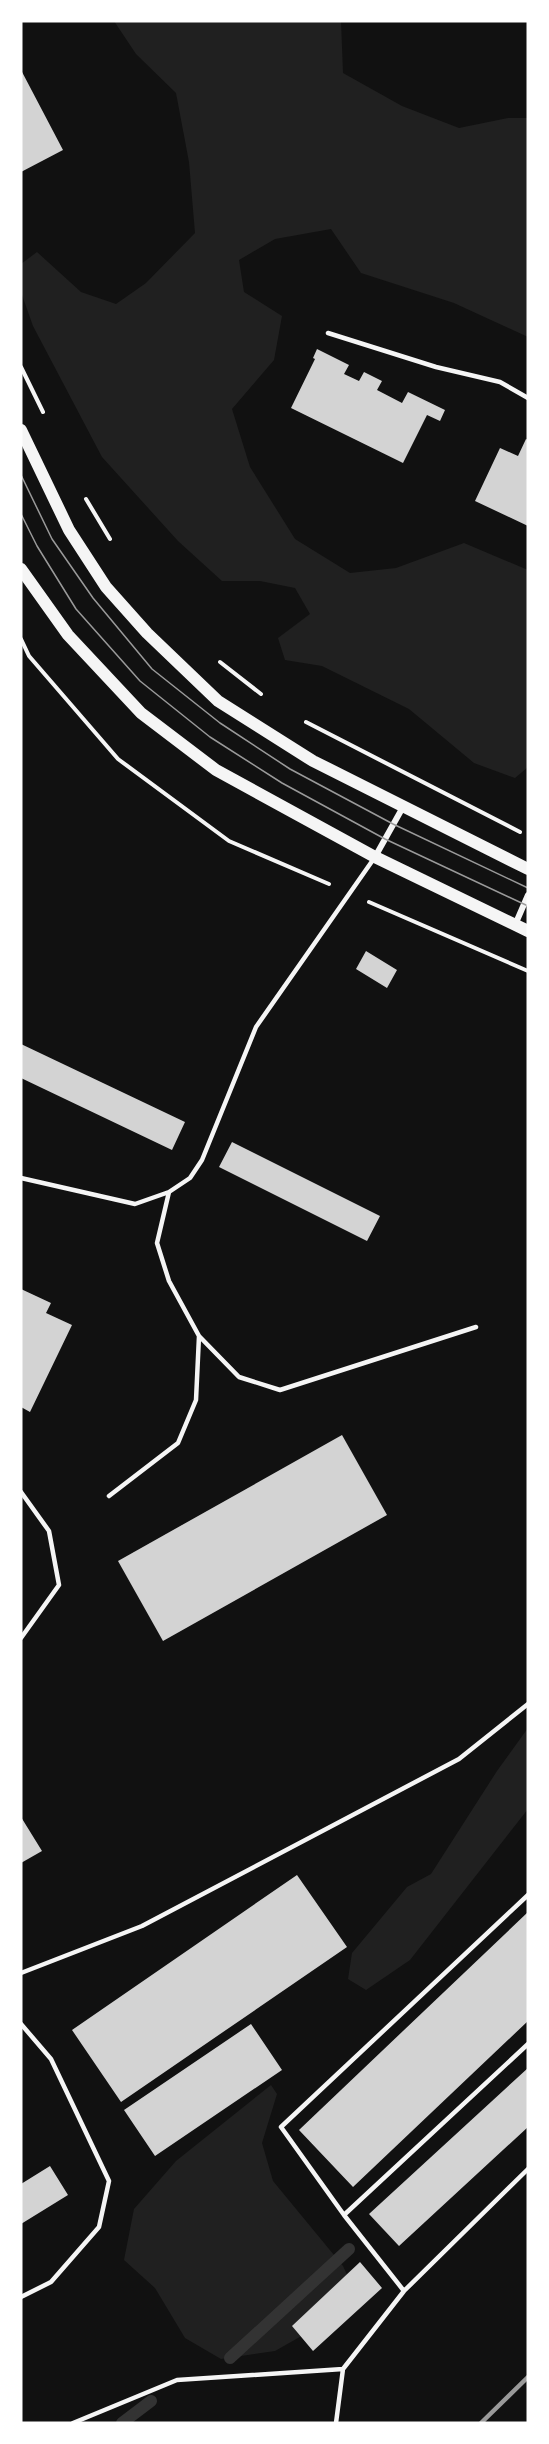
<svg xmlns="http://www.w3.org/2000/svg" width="549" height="2444" font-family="'Golos Text',sans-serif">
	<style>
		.green { fill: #202020 }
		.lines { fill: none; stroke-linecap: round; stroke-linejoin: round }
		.stream { stroke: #333; stroke-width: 12 }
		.building { fill: #d3d3d3 }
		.path { stroke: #f5f5f5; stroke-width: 4 }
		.service { stroke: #f5f5f5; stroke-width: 4.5 }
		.minor { stroke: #f5f5f5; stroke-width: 6 }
		.secondary { stroke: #f5f5f5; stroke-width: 12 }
		.tram { stroke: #9a9a9a; stroke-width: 1.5 }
		.rail { stroke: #9a9a9a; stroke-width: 4.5 }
	</style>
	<rect width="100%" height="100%" fill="#111"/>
	<path class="green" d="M114,21H341L343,73L402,106L459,128L508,118H528V337L454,303L361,273L331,229L275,239L239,260L244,292L282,316L274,360L232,409L250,467L295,539L350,573L396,568L464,543L528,570V767L515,778L474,763L409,709L322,666L285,660L278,638L310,614L295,588L260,581H222L178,541L102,457L33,326L21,292V264L37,252L81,292L116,304L146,283L195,233L189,162L176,93L136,54Z
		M528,1728V1809L410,1960L366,1990L348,1979L352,1953L407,1887L431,1874L497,1771Z
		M271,2085L277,2094L262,2143L273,2181L343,2266L356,2294L328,2321L275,2351L221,2359L185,2338L155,2288L124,2260L134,2209L176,2161Z"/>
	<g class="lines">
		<path class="stream" d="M230,2358L349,2249
			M122,2423L151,2401"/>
	</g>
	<path class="building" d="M21,70L63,150L21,172Z
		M317,349L349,365L344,374L359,381L364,372L382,381L377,390L402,403L408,392L445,410L440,421L427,415L403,463L291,408L315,359L313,358Z
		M526,439L528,440V526L475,501L500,448L518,456Z
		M366,951L397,970L387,988L356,969Z
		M21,1044L185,1122L172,1150L21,1078Z
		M232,1142L380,1216L367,1241L219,1167Z
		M21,1289L51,1303L46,1313L72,1325L30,1412L21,1407Z
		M342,1435L387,1515L163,1641L118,1561Z
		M21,1817L42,1851L21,1863Z
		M297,1875L347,1947L121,2102L72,2030Z
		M528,1912V2021L353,2187L299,2130Z
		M251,2024L282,2070L155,2156L124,2110Z
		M528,2068V2127L399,2246L369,2214Z
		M50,2166L68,2195L21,2224V2184Z
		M360,2262L382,2288L313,2351L292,2326Z"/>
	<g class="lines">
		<path class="path" d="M21,367L43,412
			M86,499L110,539
			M21,639L29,656L118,759L229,841L329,884
			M220,662L261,694
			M306,722L520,832
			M369,902L528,971"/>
		<path class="service" d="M328,333L436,367L500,382L528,398
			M21,1178L135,1204L169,1192L190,1178L202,1160L256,1027L375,857
			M169,1192L157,1243L169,1281L199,1336L239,1377L280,1390L476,1327
			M21,1492L49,1531L59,1585L21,1638
			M109,1496L178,1443L196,1400L199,1336
			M528,1895L281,2127L344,2215L404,2291L528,2169
			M21,1973L142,1926L459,1759L528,1704
			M21,2024L51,2059L109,2181L99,2227L51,2282L21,2297
			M344,2215L528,2044
			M73,2423L177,2380L343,2369L404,2291
			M336,2423L343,2369"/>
		<path class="minor" d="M375,857L403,807
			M515,925L528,895"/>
		<path class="secondary" d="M21,430L69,530L106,587L147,633L218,701L313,761L528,869
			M21,569L68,635L141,713L216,770L375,857L528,931"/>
		<path class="tram" d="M21,475L52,539L93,598L152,669L220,723L290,769L393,824L528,888
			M21,514L37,546L76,609L140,681L210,737L282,783L385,839L528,906"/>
		<path class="rail" d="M481,2423L528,2377"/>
	</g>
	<rect width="549" height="2444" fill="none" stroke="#ffffff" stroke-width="45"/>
</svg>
